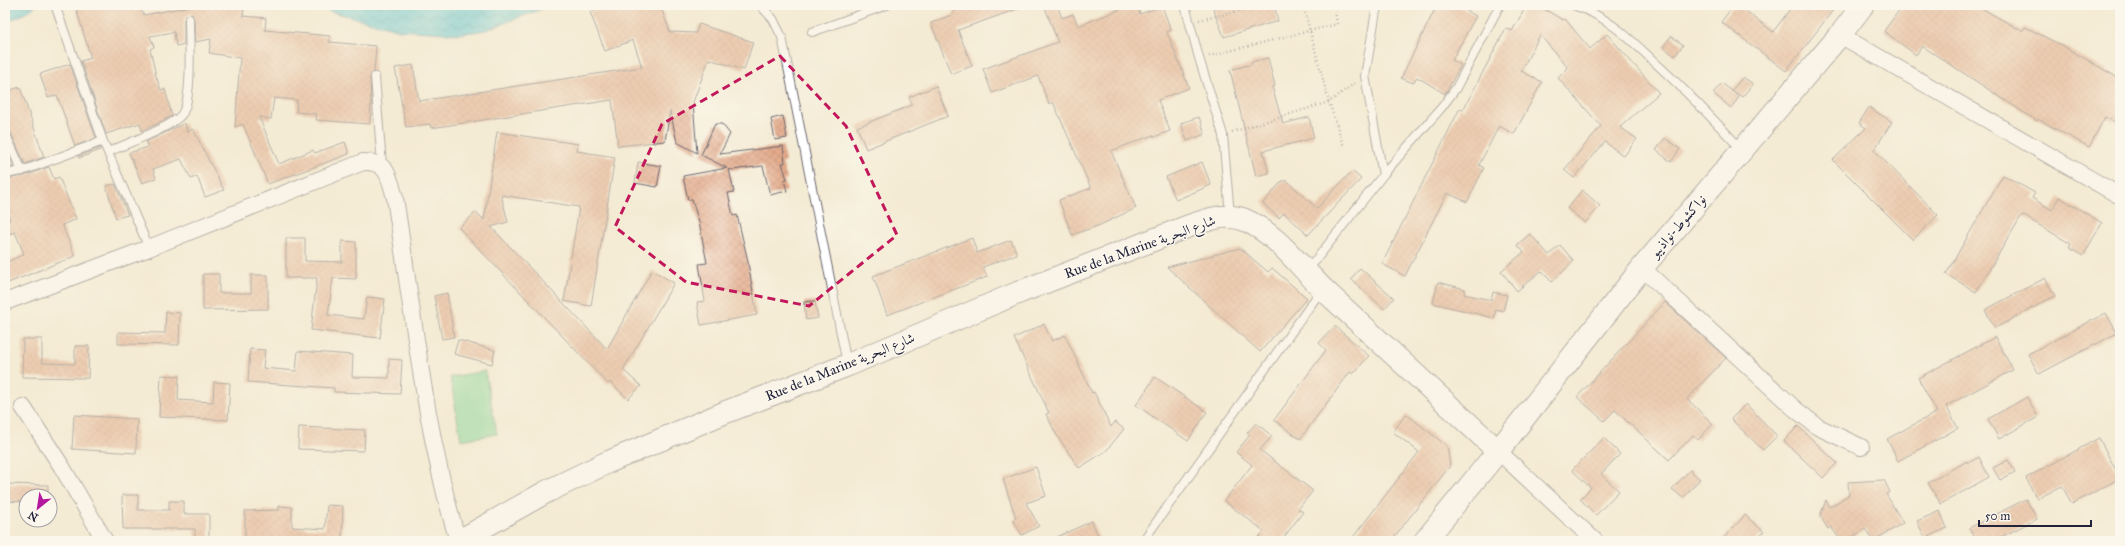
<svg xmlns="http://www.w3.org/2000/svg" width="2125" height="546" font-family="'IM FELL Great Primer',Amiri,serif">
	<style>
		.pitch { fill: #81d699; stroke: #527c6a }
		.water { fill: url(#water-waves); stroke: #407589 }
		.building { fill: url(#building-cross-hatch) }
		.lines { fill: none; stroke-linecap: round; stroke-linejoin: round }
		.lane-casing { stroke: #6c6871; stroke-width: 10 }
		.street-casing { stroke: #6c6871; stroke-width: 18 }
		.secondary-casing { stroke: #6c6871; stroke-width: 24 }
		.primary-casing { stroke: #6c6871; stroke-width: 24 }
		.highway-casing { stroke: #6c6871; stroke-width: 24 }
		.path { stroke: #6c6871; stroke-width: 2.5; stroke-dasharray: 1 3; stroke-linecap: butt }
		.lane { stroke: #fff; stroke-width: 8 }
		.street { stroke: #fff; stroke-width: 16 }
		.secondary { stroke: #fff; stroke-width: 22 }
		.primary { stroke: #fff; stroke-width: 22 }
		.highway { stroke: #fff; stroke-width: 22 }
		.marked { fill: none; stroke: #c2185b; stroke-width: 3; stroke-dasharray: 8 5; stroke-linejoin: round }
		.labels { text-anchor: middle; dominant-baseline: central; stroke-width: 3; stroke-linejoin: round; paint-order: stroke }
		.street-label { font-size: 14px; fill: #22223b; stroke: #fbf7ec }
	</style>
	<defs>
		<pattern id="water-waves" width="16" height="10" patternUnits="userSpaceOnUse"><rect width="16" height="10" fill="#5dc8d7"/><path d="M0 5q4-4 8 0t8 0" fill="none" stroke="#4ca2b0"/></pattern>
		<pattern id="building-cross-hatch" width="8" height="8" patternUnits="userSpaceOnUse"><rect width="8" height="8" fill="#e3a787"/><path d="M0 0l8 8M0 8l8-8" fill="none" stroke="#c28f75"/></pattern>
	</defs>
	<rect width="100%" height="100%" fill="#fbf7ec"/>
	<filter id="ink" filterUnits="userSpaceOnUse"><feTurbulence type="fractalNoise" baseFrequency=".025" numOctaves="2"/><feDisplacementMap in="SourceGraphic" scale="8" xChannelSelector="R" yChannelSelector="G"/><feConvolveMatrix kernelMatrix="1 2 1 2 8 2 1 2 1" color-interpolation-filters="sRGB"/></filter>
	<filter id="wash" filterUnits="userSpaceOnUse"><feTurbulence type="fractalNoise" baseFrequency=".012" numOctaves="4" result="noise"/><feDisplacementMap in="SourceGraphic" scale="16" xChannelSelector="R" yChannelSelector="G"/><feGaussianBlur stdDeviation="0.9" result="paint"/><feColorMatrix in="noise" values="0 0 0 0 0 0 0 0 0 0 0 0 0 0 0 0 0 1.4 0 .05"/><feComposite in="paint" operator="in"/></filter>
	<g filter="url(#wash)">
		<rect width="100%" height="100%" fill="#f4ebd4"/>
		<path class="pitch" d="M485,371L497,434L461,440L450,377Z"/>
		<path class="water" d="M5,5H37L24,14L5,23Z
			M307,5H552L486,30L459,34L400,30Z"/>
		<g id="blocks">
			<path class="building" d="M75,5H138L144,15L197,5H228L244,7L243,16L266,18L265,30L330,36L329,42L376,46L374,72L370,77L371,102L370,124L316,120L317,114L296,112L297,100L274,98L271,119L259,117L279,164L313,150L315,153L345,142L349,154L268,184L243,124L235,127L240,58L209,53L211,39L195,42L194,19L192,14H189L184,19V44L176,46L174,32L150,36L154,47L150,49L156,76L161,90L165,89L172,116L142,131L140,123L106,134L81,61L91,58Z
				M608,5H660L670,32L696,33L699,24L753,42L744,70L709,59L693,102L697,153L677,142L670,111L665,141L618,146L612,100L431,128L430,124L406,127L395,68L413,65L419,101L642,67L633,40L605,51L590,12Z
				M969,5H1023V7L958,30L972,66L951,74L931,23L954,14L953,11Z
				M1044,5H1057L1062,18L1073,14L1078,26L1132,5H1137L1140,14L1162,6L1171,30L1167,32L1189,88L1158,100L1170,131L1154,137L1153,135L1111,151L1136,208L1100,225L1072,235L1059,200L1091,188L1053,102L1049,104L1038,76L992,93L983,69L1058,42Z
				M1212,5H1274L1278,21L1224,37Z
				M1437,5H1457L1476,16L1452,60L1461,65L1445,94L1417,77L1413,83L1401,78Z
				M1527,5H1537L1563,20L1565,19L1590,49L1607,34L1659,93L1620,127L1637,139L1624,156L1605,142L1574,178L1564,170L1601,126L1558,78L1568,68L1540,35L1521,71L1542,82L1514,134L1499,126L1479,165L1484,168L1467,202L1447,193L1405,276L1382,264L1460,108L1463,110L1506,28L1512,31Z
				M1734,5H1738L1773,32L1793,5H1837L1786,71L1721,22Z
				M1903,5H1976L2022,31L2025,27L2063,46L2120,79V113L2115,122L2105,117L2089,147L2038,119L2037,121L1922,46L1916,55L1884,31Z
				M1671,36L1683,45L1675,56L1663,47Z
				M1268,58L1275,86L1272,87L1283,124L1309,117L1314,138L1263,151L1269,173L1256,176L1230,70L1252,64L1251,62Z
				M70,64L96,138L75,146L57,95L48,98L40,74Z
				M1743,77L1753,84L1742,97L1732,90Z
				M1722,83L1739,97L1731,108L1713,93Z
				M936,86L948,116L866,149L857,127L912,105L909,97Z
				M20,87L44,157L25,164L10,131L5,128V92Z
				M1869,107L1892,122L1874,150L1938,215L1913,240L1833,160L1866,128L1859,123Z
				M783,116L787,138L775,140L771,119Z
				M1199,117L1205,134L1187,141L1181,123Z
				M185,123L187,132L193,129L224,190L205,197L197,176L191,179L181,159L153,169L156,178L142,183L129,153L148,147L146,142Z
				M715,124H722L730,134L720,154L783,146L785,163H782L787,179L784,180L787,191L770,195L763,166L732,170L729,169L734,192L728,193L733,216L737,215L747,257L757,315L701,325L697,302L705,301L699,264L707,263L699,222L692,200H688L683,176L727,168L701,155Z
				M497,132L578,144L577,151L615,157L591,306L564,301L579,207L501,195L508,222L491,227L607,349L652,270L674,283L623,370L641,386L628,399L610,382L608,384L459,228L476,212L484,220Z
				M1665,138L1680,149L1671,162L1656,150Z
				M5,146L14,167L5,168Z
				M100,148V150L79,158L78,156Z
				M638,162L661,166L657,187L635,183Z
				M1202,162L1211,185L1176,200L1166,177Z
				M49,167L54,179L59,177L76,219L62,225L75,256L8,283L5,275V263L24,254L15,232L5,235V222L10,220L5,206V179L24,176Z
				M1352,171L1361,179L1308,235L1284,213L1279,218L1263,203L1282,181H1287L1317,208Z
				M2003,175L2035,193L2032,198L2052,210L2059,197L2102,223L2083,256L2069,248L2071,244L2022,215L1976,292L1946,274Z
				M115,184L128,215L116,218L106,186Z
				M1582,190L1600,206L1585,223L1567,208Z
				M1530,234L1549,255L1560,245L1574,261L1552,282L1541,271L1517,291L1501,271L1524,252L1517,245Z
				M286,238H305V261L342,262V241L356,242V279L333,278L328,315L364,319L367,297L385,299L380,338L311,330L317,278H286Z
				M972,238L977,253L1011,240L1017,254L983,267L987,277L887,315L873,276Z
				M1240,248L1268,272L1272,268L1307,298L1260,352L1167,267Z
				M1360,268L1394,298L1384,309L1351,279Z
				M203,274H219V293H251V275H268V309L203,310Z
				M2045,278L2055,296L1995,328L1985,310Z
				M1438,282L1465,289L1464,294L1491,300L1493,292L1507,295L1503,311L1496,309L1494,318L1433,303Z
				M447,293L454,337L442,339L434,296Z
				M815,301L818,318L806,320L804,302Z
				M1665,302L1726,358L1687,399L1713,424L1698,440L1693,435L1669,460L1615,410L1604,421L1577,397Z
				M166,312L180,313L179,345L118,344V332L165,333Z
				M2106,313L2117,333L2039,374L2028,354Z
				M1044,324L1052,341L1065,335L1092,393L1094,392L1111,427L1115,422L1124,429L1106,451L1079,468L1056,434L1046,414L1049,413L1014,338Z
				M1335,326L1369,356L1353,374L1350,372L1300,439L1274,420L1326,350L1319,343Z
				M1995,337L2013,370L1946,406L1958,428L1898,461L1887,439L1937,412L1918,378Z
				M23,339H42V363L75,364V346H89L88,378L22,377Z
				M458,340L495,350L492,364L454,354Z
				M250,349L265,350L263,368L296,371L298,351L353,355L352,377L389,378V359L402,360L400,394L334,392V388L248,382Z
				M161,375L179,376L178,400L213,402L214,382L230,383L228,420L159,417Z
				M1155,377L1207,412L1188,441L1136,405Z
				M2027,397L2038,417L1999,439L1988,419Z
				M1746,404L1777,436L1763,450L1731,419Z
				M1406,414L1447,446L1450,466L1391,541H1350L1419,452L1393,432Z
				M74,415L137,419L136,453L72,449Z
				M1256,423L1272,436L1260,450L1313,491L1298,509L1303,512L1281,541H1256L1264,531L1224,501L1252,465L1236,452L1250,435L1247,433Z
				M1798,426L1837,463L1823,478L1784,441Z
				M299,427L365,430L364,451L298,449Z
				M1604,438L1620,454L1601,474L1619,491L1596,515L1580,499L1591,488L1572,470Z
				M2099,438L2120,478L2072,504L2062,486L2037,499L2026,478Z
				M1979,457L1989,477L1941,504L1928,483L1967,461L1968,463Z
				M2008,460L2015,472L2000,480L1993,468Z
				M1036,467L1046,496L1026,503L1039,526L1022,535L1013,520L1016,518L1003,479Z
				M1690,470L1700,479L1683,498L1672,489Z
				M1884,480L1890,492L1886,494L1903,523L1873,541L1865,529L1846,541H1841L1831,527L1828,529L1820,516L1826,500L1830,507L1849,495L1848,482Z
				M5,484L48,485V496H26V502L5,501Z
				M122,495H138V510H169V501H184V514H209V541H195V529H123Z
				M2026,499L2037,519L1993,541H1976L1969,528Z
				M327,505L343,506L342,541H245V511L279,510V506L292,507V527L325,529Z
				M1940,511L1947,528L1925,538L1917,521Z
				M1745,515L1764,532L1755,541H1721Z
				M1092,521L1100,541H1048Z"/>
		</g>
	</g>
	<g filter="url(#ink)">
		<use href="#blocks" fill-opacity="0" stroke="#6c6871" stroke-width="1"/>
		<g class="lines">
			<defs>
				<path id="lane" d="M55,5L103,141L149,248
					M760,5L773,19L782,37L847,364
					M1185,5L1199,58L1223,135L1230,215
					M1377,5L1365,76L1383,175
					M1573,5C1609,16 1634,43 1661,68C1689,94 1715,121 1741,149
					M812,32L887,5
					M375,77L382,165
					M5,133L22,171
					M108,152C125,144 173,127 182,114C193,98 189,40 189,19
					M5,174L22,171L103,141
					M1307,271L1383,175L1442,107L1456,88L1500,5
					M1143,541L1322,289"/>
				<path id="street" d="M1840,35L2120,196
					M1642,268L1795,409L1818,427L1861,447
					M5,302L149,248L363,162C388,161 389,177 395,198C413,311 425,432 458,541
					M23,407L62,467L105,541
					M1498,451L1595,541"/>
				<path id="secondary" d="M459,541L546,492L606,463L726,412L848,365L1020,292L1189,226C1208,220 1225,212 1245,220C1277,234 1299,266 1324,290C1382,344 1440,397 1498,451"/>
				<path id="primary" d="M1498,451L1642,268L1840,35L1863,5"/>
				<path id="highway" d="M1425,541L1498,451"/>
			</defs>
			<use href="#lane" class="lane-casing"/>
			<use href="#street" class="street-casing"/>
			<use href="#secondary" class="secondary-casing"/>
			<use href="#primary" class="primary-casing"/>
			<use href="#highway" class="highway-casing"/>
			<path class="path" d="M1303,5L1329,102L1344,147
				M1199,20L1265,5
				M1209,56L1337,24L1334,5
				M1232,132L1329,102L1355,83"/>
			<use href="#lane" class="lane"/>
			<use href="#street" class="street"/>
			<use href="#secondary" class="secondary"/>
			<use href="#primary" class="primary"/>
			<use href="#highway" class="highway"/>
		</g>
	</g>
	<path d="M0 0H2125V546H0ZM780,56L846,126L897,235L809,306L686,282L615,227L662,124Z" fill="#f4ebd4" fill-opacity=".55" fill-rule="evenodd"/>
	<path class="marked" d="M780,56L846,126L897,235L809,306L686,282L615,227L662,124Z"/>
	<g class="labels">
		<g class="street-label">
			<text transform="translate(1678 226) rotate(-49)">نواكشوط-نواذيبو</text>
			<text transform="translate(1140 247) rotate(-20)">Rue de la Marine شارع البحرية</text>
			<text transform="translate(840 367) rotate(-22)">Rue de la Marine شارع البحرية</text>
		</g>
	</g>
	<rect width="2125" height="546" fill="none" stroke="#fbf7ec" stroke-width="20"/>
	<g transform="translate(38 508) rotate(210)"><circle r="19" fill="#fbf7ec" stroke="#a4a2a5"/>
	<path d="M0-3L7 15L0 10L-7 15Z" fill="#b5179e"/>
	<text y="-6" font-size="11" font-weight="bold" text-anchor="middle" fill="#22223b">N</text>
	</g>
	<path d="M1979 520v6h112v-6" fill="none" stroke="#22223b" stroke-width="2"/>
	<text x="1985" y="520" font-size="12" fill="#22223b" stroke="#fbf7ec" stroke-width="3" paint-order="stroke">50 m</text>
</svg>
